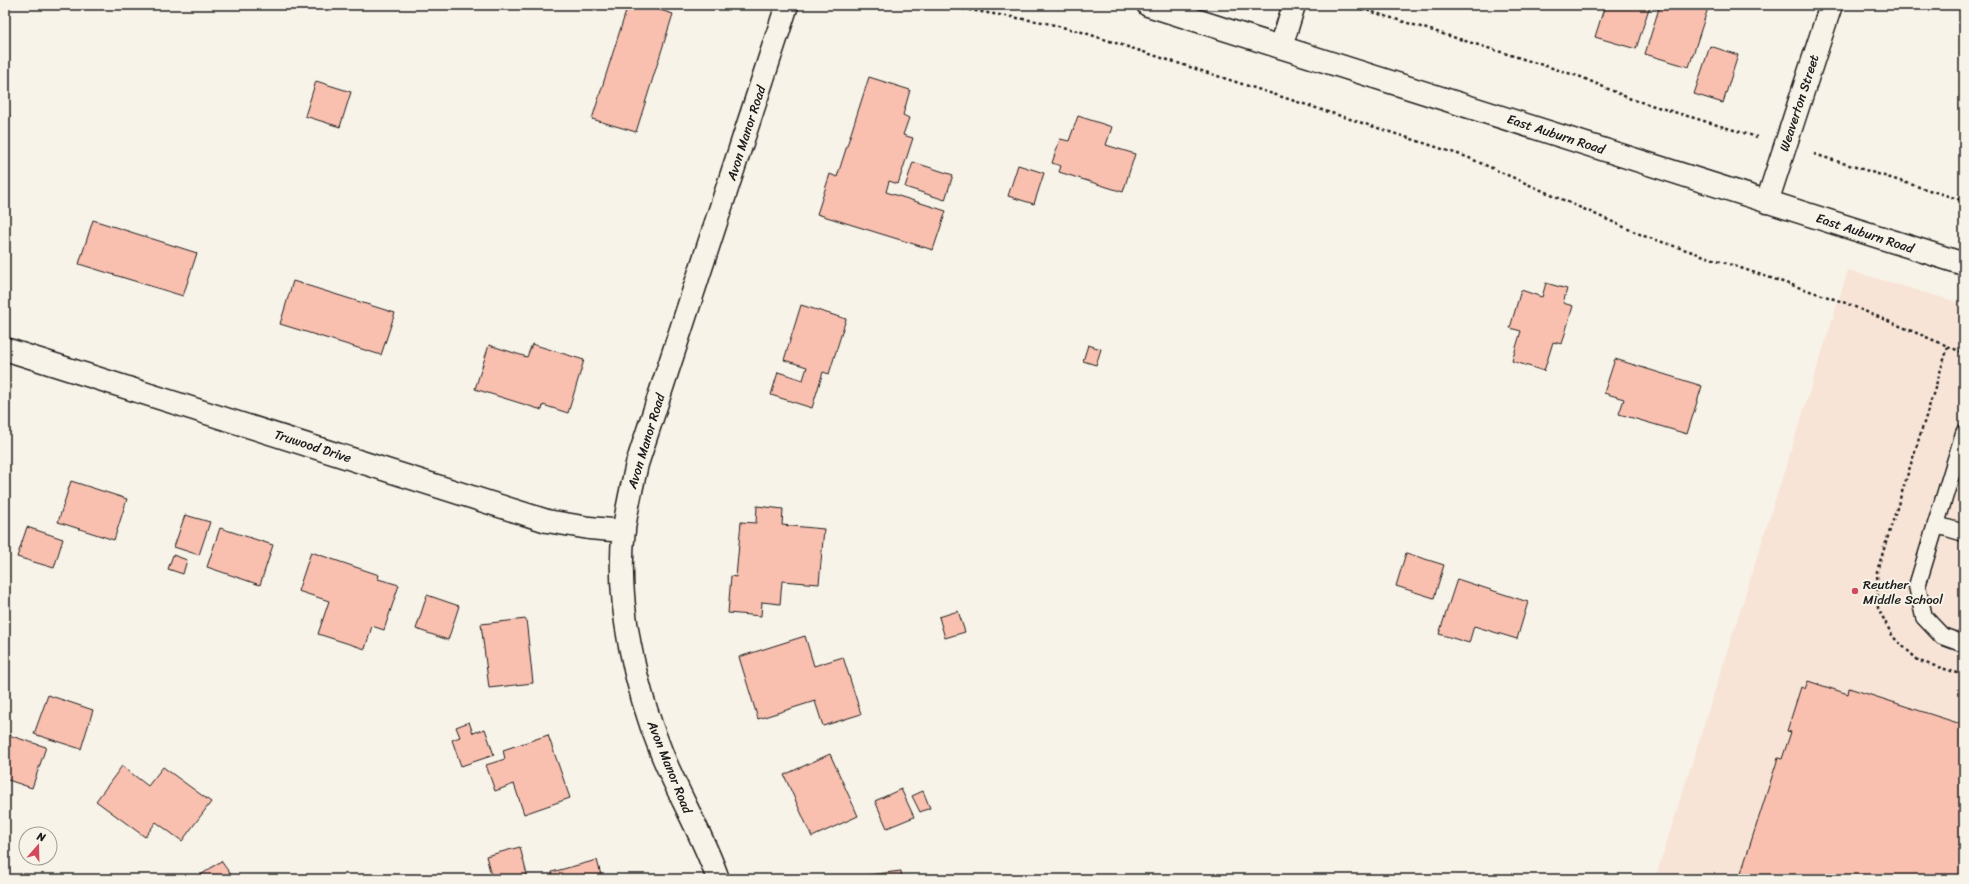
<svg xmlns="http://www.w3.org/2000/svg" width="1969" height="884" font-family="Sriracha,sans-serif">
	<style>
		.built { fill: #f8e4d7 }
		.building { fill: #f9c0b0; stroke: #1c1c1c }
		.lines { fill: none; stroke-linecap: round; stroke-linejoin: round }
		.lane-casing { stroke: #1c1c1c; stroke-width: 19 }
		.street-casing { stroke: #1c1c1c; stroke-width: 25 }
		.secondary-casing { stroke: #1c1c1c; stroke-width: 25 }
		.path { stroke: #1c1c1c; stroke-width: 2.5; stroke-dasharray: 3 3; stroke-linecap: butt }
		.lane { stroke: #f7f3e8; stroke-width: 16 }
		.street { stroke: #f7f3e8; stroke-width: 22 }
		.secondary { stroke: #f7f3e8; stroke-width: 22 }
		.poi-dot { fill: #d1495b; stroke: #f7f3e8; stroke-width: 1.5 }
		.labels { text-anchor: middle; dominant-baseline: central; stroke-width: 4; stroke-linejoin: round; paint-order: stroke }
		.street-label { font-size: 13px; fill: #1c1c1c; stroke: #f7f3e8 }
		.poi-label { font-size: 13px; fill: #1c1c1c; stroke: #f7f3e8; text-anchor: start }
	</style>
	<rect width="100%" height="100%" fill="#f7f3e8"/>
	<filter id="ink" filterUnits="userSpaceOnUse"><feTurbulence type="fractalNoise" baseFrequency=".025" numOctaves="2"/><feDisplacementMap in="SourceGraphic" scale="8" xChannelSelector="R" yChannelSelector="G"/><feConvolveMatrix kernelMatrix="1 2 1 2 8 2 1 2 1" color-interpolation-filters="sRGB"/></filter>
	<g filter="url(#ink)">
		<path class="built" d="M1848,270L1964,304V879H1655Z"/>
		<path class="building" d="M628,5H644L673,14L636,132L592,119Z
			M1605,5H1650L1636,49L1595,37Z
			M1660,5H1709L1689,67L1645,54Z
			M1710,46L1738,55L1723,103L1694,94Z
			M869,77L910,90L903,115L909,118L903,135L913,138L898,184L889,181L886,192L946,211L933,250L817,214L830,174L837,177Z
			M316,81L351,92L340,127L305,116Z
			M5,113L10,115L5,130Z
			M1078,116L1112,127L1106,145L1135,154L1123,192L1059,172L1061,166L1052,163L1060,139L1069,141Z
			M913,162L953,175L945,200L905,187Z
			M1018,165L1044,173L1034,204L1008,196Z
			M93,220L197,253L183,296L79,264Z
			M293,281L395,313L381,355L280,324Z
			M1546,283L1567,289L1563,303L1573,306L1562,344L1553,342L1544,371L1512,361L1521,331L1510,328L1521,290L1542,297Z
			M801,305L846,319L829,374L823,372L812,408L771,395L778,372L803,380L807,367L784,360Z
			M532,344L584,360L568,413L543,405L542,410L475,389L489,345L527,357Z
			M1088,345L1101,349L1096,365L1083,361Z
			M1615,359L1702,386L1687,434L1619,414L1624,399L1604,393Z
			M71,481L127,499L114,540L58,522Z
			M757,506L783,509L782,525L824,529L819,584L782,581L780,604L762,602L761,616L728,613L731,576L736,577L741,522L756,523Z
			M185,515L210,522L199,555L174,547Z
			M27,527L63,539L54,568L17,557Z
			M220,528L273,545L260,585L207,567Z
			M311,552L379,575L378,579L399,585L384,630L372,626L365,649L318,634L329,601L298,591Z
			M1406,553L1444,565L1434,598L1396,586Z
			M173,555L187,560L183,574L168,569Z
			M1457,579L1528,602L1517,639L1474,626L1469,643L1439,634Z
			M427,595L459,606L448,640L416,629Z
			M958,611L965,632L945,638L939,617Z
			M526,619L533,683L489,688L481,624Z
			M805,636L814,666L843,657L861,714L823,726L815,701L758,719L739,657Z
			M1808,681L1848,694L1849,688L1964,725V879H1739L1778,758L1782,759L1791,732L1787,731L1801,687L1805,689Z
			M48,695L93,710L81,749L34,734Z
			M469,722L473,733L485,729L494,755L461,766L452,740L460,737L456,727Z
			M5,734L46,747L32,788L5,779Z
			M548,735L570,798L524,814L514,784L495,791L486,765L505,759L503,750Z
			M830,754L858,816L812,837L784,775Z
			M122,766L148,786L163,767L211,802L182,841L156,822L145,837L96,801Z
			M901,789L914,817L887,828L875,801Z
			M923,791L930,808L920,812L912,796Z
			M520,847L528,879H492L486,856Z
			M597,860L602,879H554L552,872Z
			M221,861L234,879H195Z
			M901,871L902,879H835Z"/>
		<g class="lines">
			<defs>
				<path id="lane" d="M1964,433L1917,586L1924,617L1942,636L1964,644
					M1937,525L1964,533"/>
				<path id="street" d="M1281,47L1294,5
					M1767,202L1831,5
					M5,349L547,521L589,528L624,531
					M718,879C703,836 679,796 662,754C635,688 615,601 624,529C627,507 632,486 637,464L787,5"/>
				<path id="secondary" d="M1148,5L1964,264"/>
			</defs>
			<use href="#lane" class="lane-casing"/>
			<use href="#street" class="street-casing"/>
			<use href="#secondary" class="secondary-casing"/>
			<path class="path" d="M939,5L1042,22L1082,32L1467,157L1644,236L1843,302L1964,353
				M1350,5L1581,77L1631,99L1757,137
				M1814,154L1964,201
				M1948,347L1877,571L1878,608L1893,637L1919,661L1964,675"/>
			<use href="#lane" class="lane"/>
			<use href="#street" class="street"/>
			<use href="#secondary" class="secondary"/>
		</g>
	</g>
	<circle class="poi-dot" cx="1855" cy="591" r="4"/>
	<g class="labels">
		<g class="street-label">
			<text transform="translate(1799 103) rotate(-72)">Weaverton Street</text>
			<text transform="translate(746 133) rotate(-72)">Avon Manor Road</text>
			<text transform="translate(1556 134) rotate(18)">East Auburn Road</text>
			<text transform="translate(1865 233) rotate(18)">East Auburn Road</text>
			<text transform="translate(646 441) rotate(-73)">Avon Manor Road</text>
			<text transform="translate(313 446) rotate(18)">Truwood Drive</text>
			<text transform="translate(670 767) rotate(68)">Avon Manor Road</text>
		</g>
		<g class="poi-label">
			<text x="1863" y="584">Reuther<tspan x="1863" dy="15">Middle School</tspan></text>
		</g>
	</g>
	<rect width="1969" height="884" fill="none" stroke="#f7f3e8" stroke-width="20"/>
	<rect x="10" y="10" width="1949" height="864" fill="none" stroke="#1c1c1c" stroke-width="1.5" filter="url(#ink)"/>
	<g transform="translate(38 846) rotate(20)"><circle r="19" fill="#f7f3e8" stroke="#9f9d96"/>
	<path d="M0-3L7 15L0 10L-7 15Z" fill="#d1495b"/>
	<text y="-6" font-size="11" font-weight="bold" text-anchor="middle" fill="#1c1c1c">N</text>
	</g>
</svg>
